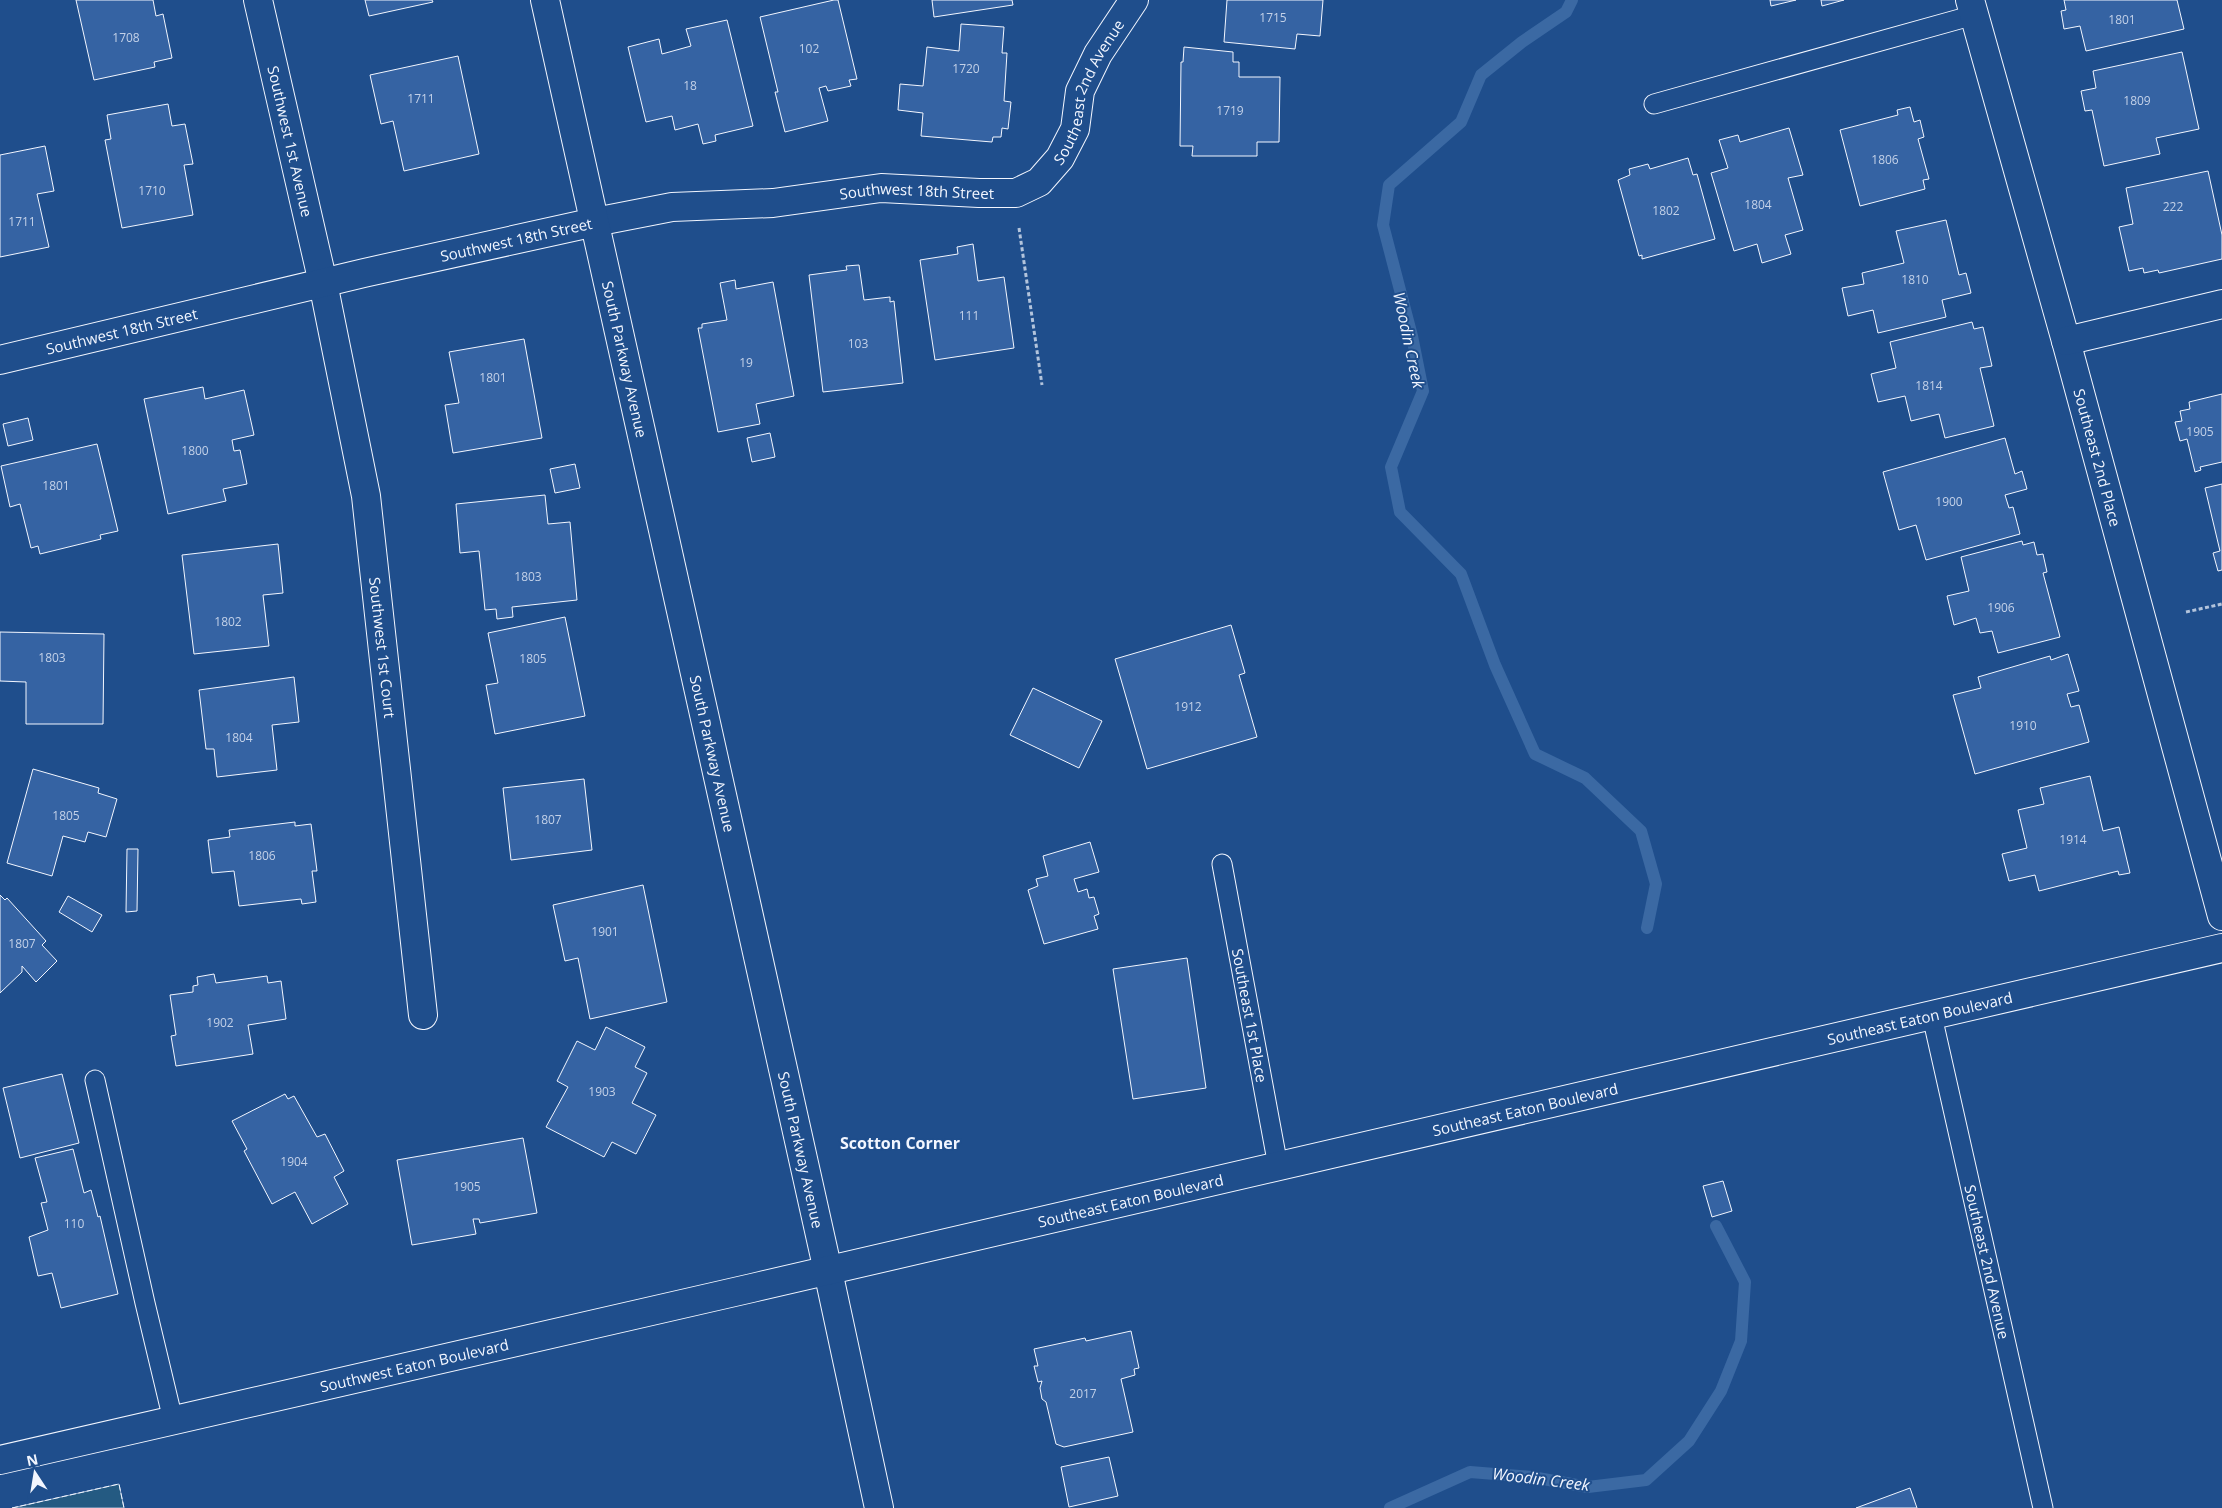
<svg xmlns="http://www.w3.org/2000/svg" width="2222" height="1508" font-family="'Open Sans',sans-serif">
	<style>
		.green { fill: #245a82; stroke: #a8bbd7 }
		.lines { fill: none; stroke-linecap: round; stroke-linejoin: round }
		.stream { stroke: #3b69a3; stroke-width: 12 }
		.building { fill: #3563a3; stroke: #f2f6ff }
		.lane-casing { stroke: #f2f6ff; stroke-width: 21 }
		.street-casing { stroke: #f2f6ff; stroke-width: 30 }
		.secondary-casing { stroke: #f2f6ff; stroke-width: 30 }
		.primary-casing { stroke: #f2f6ff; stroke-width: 30 }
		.path { stroke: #b3c4dc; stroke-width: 3; stroke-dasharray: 4 2.5; stroke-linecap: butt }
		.lane { stroke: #1f4e8c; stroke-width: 19 }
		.street { stroke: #1f4e8c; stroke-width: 28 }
		.secondary { stroke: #1f4e8c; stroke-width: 28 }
		.primary { stroke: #1f4e8c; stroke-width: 28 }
		.fence { stroke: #f2f6ff; stroke-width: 1; stroke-dasharray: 6 2.5; stroke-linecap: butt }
		.labels { text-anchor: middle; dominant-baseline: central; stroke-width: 4; stroke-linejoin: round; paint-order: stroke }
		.number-label { font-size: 12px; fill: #c3d1e8 }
		.street-label { font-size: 15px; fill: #f2f6ff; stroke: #1f4e8c }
		.water-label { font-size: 16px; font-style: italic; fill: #f2f6ff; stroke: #1f4e8c }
		.neighbourhood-label { font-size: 16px; font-weight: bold; fill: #f2f6ff; stroke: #1f4e8c }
	</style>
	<rect width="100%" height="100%" fill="#1f4e8c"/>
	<path class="green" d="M119,1484L124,1508H12Z"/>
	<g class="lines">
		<path class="stream" d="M1572,0L1566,12L1522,42L1481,75L1461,122L1389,185L1383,225L1412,336L1423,391L1391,467L1400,512L1461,574L1495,665L1535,754L1585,778L1641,831L1656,884L1647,928
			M1390,1508L1470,1472L1532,1477L1588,1487L1646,1480L1689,1441L1721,1391L1741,1341L1745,1282L1716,1226"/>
	</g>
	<path class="building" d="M76,0H153L156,16L163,14L172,58L154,62L155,67L94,80Z
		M365,0H432L433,2L369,16Z
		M834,0H838L857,79L849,80L851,86L828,91L826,86L819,88L828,121L785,132L775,92H778L760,17Z
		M932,0H1012L1013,5L934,17Z
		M1227,0H1323L1320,36L1297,34L1295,49L1224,42Z
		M1770,0H1796L1771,6Z
		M1821,0H1844L1822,6Z
		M2064,0H2177L2184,29L2086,51L2080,26L2064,29L2061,11L2066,10Z
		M727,20L753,126L715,135L716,141L703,144L698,124L675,130L672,116L646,122L628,47L659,39L662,54L691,46L686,29Z
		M961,24L1004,27L1002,53H1007L1004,101L1011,102L1008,129L1002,128L1001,137H993L992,142L921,136L923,113L898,110L900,84L923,86L927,47L959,51Z
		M1184,47L1233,52V62H1239V77H1280L1279,142H1257V156H1192L1193,146H1180L1181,62H1183Z
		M2182,52L2199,129L2156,138L2160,154L2104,166L2092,110L2085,111L2081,91L2096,88L2093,71Z
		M458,56L479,154L404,171L393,121L381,124L370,75Z
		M168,104L172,126L185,124L193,164L184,165L193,215L122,228L105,140L111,139L107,115Z
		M1910,107L1914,122L1920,120L1924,137L1918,139L1929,179L1923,180L1925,189L1860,206L1840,130L1898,115L1897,110Z
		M1789,128L1803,175L1788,178L1803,230L1785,235L1791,254L1762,263L1757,244L1734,251L1711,173L1728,168L1719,140L1738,135L1740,142Z
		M45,146L54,191L37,194L49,247L0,257V155Z
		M1688,158L1693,175L1697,174L1715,239L1642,259V255L1639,256L1618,180L1630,175L1629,169L1648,164L1650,169Z
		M2208,171L2222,235V259L2159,273L2158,270L2144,273L2143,268L2129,271L2119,227L2133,224L2126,188Z
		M1946,220L1959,275L1966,273L1971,293L1942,300L1946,317L1878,333L1873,310L1848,316L1842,288L1864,284L1862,273L1904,263L1896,231Z
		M973,244L978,281L1004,277L1014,348L935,360L920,260L958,254L957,247Z
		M859,265L864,300L890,297V302L894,301L903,383L823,392L809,275L847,270L846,266Z
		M735,280L736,289L773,282L794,396L756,404L760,424L718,432L698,328H702V324L727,320L720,283Z
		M1972,322L1974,329L1983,327L1992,366L1980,368L1994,426L1945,438L1939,414L1911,421L1905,396L1878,402L1871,374L1896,368L1890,342Z
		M524,339L542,438L453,453L445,405L459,403L449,352Z
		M203,387L205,399L244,390L254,435L232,440L234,451L240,450L247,484L223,489L226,501L168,514L144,399Z
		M2222,394V462L2200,467L2201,470L2195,472L2187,439L2180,441L2175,422L2182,421L2180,411L2190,409L2189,402Z
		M28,418L33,440L8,446L3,424Z
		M770,433L775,457L752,462L747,438Z
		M2005,438L2015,474L2022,471L2027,489L2005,495L2009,508L2013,507L2020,534L1926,560L1916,525L1899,530L1883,472Z
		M97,444L118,531L100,535L101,539L40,554L38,546L31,548L20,504L10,507L1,466Z
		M575,464L580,488L555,493L550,469Z
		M2222,484V570L2218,571L2213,553L2220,551L2205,488Z
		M545,495L548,524L570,522L577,600L512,607L513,617L497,619L496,609L485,610L479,551L460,553L456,504Z
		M2022,541L2023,545L2034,542L2037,555L2043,554L2047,572L2043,573L2060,637L1998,653L1992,631L1980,633L1976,618L1954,625L1947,596L1969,591L1961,557Z
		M278,544L283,593L263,595L269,646L194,654L182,555Z
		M565,617L585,716L495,734L486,685L498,683L488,633Z
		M1231,625L1245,673L1239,675L1257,737L1147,769L1115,659Z
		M0,632L104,634L103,724H26V682L0,681Z
		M2068,654L2079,691L2067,694L2071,707L2079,705L2089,742L1975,774L1953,695L1981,688L1978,677L2050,656L2051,660Z
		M294,677L299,722L272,725L277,770L217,777L214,749H206L199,690Z
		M1033,688L1102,721L1079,768L1010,735Z
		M33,769L99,788L98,793L117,799L106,837L88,832L85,842L63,836L52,876L7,863Z
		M2090,776L2103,831L2119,827L2130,873L2119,875L2118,871L2039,891L2035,875L2009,881L2002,854L2027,848L2018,810L2044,804L2040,788Z
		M584,779L592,850L511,860L503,788Z
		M295,822V826L311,824L317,871H312L316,902L302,904L301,899L239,906L234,871L212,873L208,840L230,837L229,830Z
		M1090,842L1099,872L1074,879L1078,892L1087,889L1089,898L1094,897L1099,914L1094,916L1098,929L1044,944L1028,890L1038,886L1036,879L1048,876L1043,856Z
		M127,849H138L137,911L126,912Z
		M643,885L667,1002L590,1019L578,958L565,961L553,905Z
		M0,895L5,900L7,898L46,941L42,945L57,961L36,982L22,966V972L0,993Z
		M68,896L102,915L92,932L59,912Z
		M1187,958L1206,1088L1133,1099L1113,969Z
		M214,974L216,983L267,976L268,983L281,981L286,1019L248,1025L253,1054L176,1066L171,1036L176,1035L170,995L193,992V986L198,985L197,977Z
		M606,1027L645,1047L635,1067L647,1073L632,1103L656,1115L636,1154L612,1142L604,1157L546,1127L568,1087L557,1081L577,1041L595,1050Z
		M62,1074L79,1143L20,1158L3,1088Z
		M285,1094L288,1099L294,1096L317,1137L325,1134L344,1171L334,1177L348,1204L312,1224L295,1192L272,1204L244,1151L247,1149L232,1121Z
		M523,1138L537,1213L480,1223L479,1219H473L476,1234L412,1245L397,1160Z
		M73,1149L84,1193L91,1190L98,1217L100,1216L118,1294L61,1308L52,1273L38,1276L29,1237L48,1230L41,1203L47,1202L35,1158Z
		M1723,1181L1732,1211L1712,1217L1703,1186Z
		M1131,1331L1139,1368L1134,1369L1135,1375L1121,1379L1133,1432L1064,1447L1056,1444L1046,1402L1042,1399L1040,1388L1042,1381L1038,1382L1034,1366H1038L1034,1349L1085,1338L1086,1341Z
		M1109,1457L1118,1496L1069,1507L1061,1467Z
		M1910,1488L1917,1508H1856Z"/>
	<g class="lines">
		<defs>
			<g id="lane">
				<path d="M1654,104L1974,15"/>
				<path id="s1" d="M1222,864L1278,1166"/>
				<path id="s2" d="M1932,1016L2043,1508"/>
				<path d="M95,1080L145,1303L173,1420"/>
			</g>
			<g id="street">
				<path id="s3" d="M258,0L323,283L366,496L423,1015"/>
				<path id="s4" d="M1970,0L2066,341L2222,916"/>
				<path d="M2066,341L2222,304"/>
				<path id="s5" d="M0,360L364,273L595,222L672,207L773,203L881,188L979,193H1016L1039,182L1060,158L1075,129L1080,91L1098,54L1134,0"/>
				<path d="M828,1271L879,1508"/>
			</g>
			<g id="secondary">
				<path id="s6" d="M545,0L828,1271"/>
			</g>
			<g id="primary">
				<path id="s7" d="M0,1460L752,1288L2222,948"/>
			</g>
		</defs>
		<use href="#lane" class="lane-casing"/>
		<use href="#street" class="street-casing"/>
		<use href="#secondary" class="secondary-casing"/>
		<use href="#primary" class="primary-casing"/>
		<path class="path" d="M1019,228L1042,385
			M2186,612L2222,604"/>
		<use href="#lane" class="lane"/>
		<use href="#street" class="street"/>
		<use href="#secondary" class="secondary"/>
		<use href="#primary" class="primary"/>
		<path class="fence" d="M12,1508L119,1484L124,1508"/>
	</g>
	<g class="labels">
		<g class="number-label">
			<text x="1273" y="17">1715</text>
			<text x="2122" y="19">1801</text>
			<text x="126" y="37">1708</text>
			<text x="809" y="48">102</text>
			<text x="966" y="68">1720</text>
			<text x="690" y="85">18</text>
			<text x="421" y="98">1711</text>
			<text x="2137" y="100">1809</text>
			<text x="1230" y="110">1719</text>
			<text x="1885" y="159">1806</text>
			<text x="152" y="190">1710</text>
			<text x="1758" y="204">1804</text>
			<text x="2173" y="206">222</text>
			<text x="1666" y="210">1802</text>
			<text x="22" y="221">1711</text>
			<text x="1915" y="279">1810</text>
			<text x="969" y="315">111</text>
			<text x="858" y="343">103</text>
			<text x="746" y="362">19</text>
			<text x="493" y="377">1801</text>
			<text x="1929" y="385">1814</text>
			<text x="2200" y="431">1905</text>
			<text x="195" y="450">1800</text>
			<text x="56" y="485">1801</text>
			<text x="1949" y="501">1900</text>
			<text x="528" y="576">1803</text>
			<text x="2001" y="607">1906</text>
			<text x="228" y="621">1802</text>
			<text x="52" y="657">1803</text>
			<text x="533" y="658">1805</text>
			<text x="1188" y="706">1912</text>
			<text x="2023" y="725">1910</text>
			<text x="239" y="737">1804</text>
			<text x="66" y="815">1805</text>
			<text x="548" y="819">1807</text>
			<text x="2073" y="839">1914</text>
			<text x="262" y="855">1806</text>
			<text x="605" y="931">1901</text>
			<text x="22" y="943">1807</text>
			<text x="220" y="1022">1902</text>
			<text x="602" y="1091">1903</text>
			<text x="294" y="1161">1904</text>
			<text x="467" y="1186">1905</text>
			<text x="74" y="1223">110</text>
			<text x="1083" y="1393">2017</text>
		</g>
		<g class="street-label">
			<text stroke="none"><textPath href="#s5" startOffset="1165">Southeast 2nd Avenue</textPath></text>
			<text stroke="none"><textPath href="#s3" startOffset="145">Southwest 1st Avenue</textPath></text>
			<text stroke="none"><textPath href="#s5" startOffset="935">Southwest 18th Street</textPath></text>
			<text stroke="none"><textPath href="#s5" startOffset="530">Southwest 18th Street</textPath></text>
			<text stroke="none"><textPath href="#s5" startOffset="125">Southwest 18th Street</textPath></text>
			<text stroke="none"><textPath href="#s6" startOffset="368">South Parkway Avenue</textPath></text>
			<text stroke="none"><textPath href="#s4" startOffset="475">Southeast 2nd Place</textPath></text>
			<text stroke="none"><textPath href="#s3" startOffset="660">Southwest 1st Court</textPath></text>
			<text stroke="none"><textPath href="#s6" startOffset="772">South Parkway Avenue</textPath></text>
			<text stroke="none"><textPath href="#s1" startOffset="154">Southeast 1st Place</textPath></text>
			<text stroke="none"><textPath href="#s7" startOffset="1970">Southeast Eaton Boulevard</textPath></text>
			<text stroke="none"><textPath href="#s7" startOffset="1565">Southeast Eaton Boulevard</textPath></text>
			<text stroke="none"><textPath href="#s6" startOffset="1178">South Parkway Avenue</textPath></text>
			<text stroke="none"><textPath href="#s7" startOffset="1160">Southeast Eaton Boulevard</textPath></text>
			<text stroke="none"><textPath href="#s2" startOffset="252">Southeast 2nd Avenue</textPath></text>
			<text stroke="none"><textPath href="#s7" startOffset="425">Southwest Eaton Boulevard</textPath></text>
		</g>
		<g class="water-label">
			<text transform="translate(1409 340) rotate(78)">Woodin Creek</text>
			<text transform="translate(1541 1479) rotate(7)">Woodin Creek</text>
		</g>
		<g class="neighbourhood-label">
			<text x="900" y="1143">Scotton Corner</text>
		</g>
	</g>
	<g transform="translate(35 1473) rotate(348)" stroke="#1f4e8c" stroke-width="4" paint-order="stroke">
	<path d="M0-4L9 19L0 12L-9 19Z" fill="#f2f6ff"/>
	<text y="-8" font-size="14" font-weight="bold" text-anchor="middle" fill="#f2f6ff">N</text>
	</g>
</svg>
